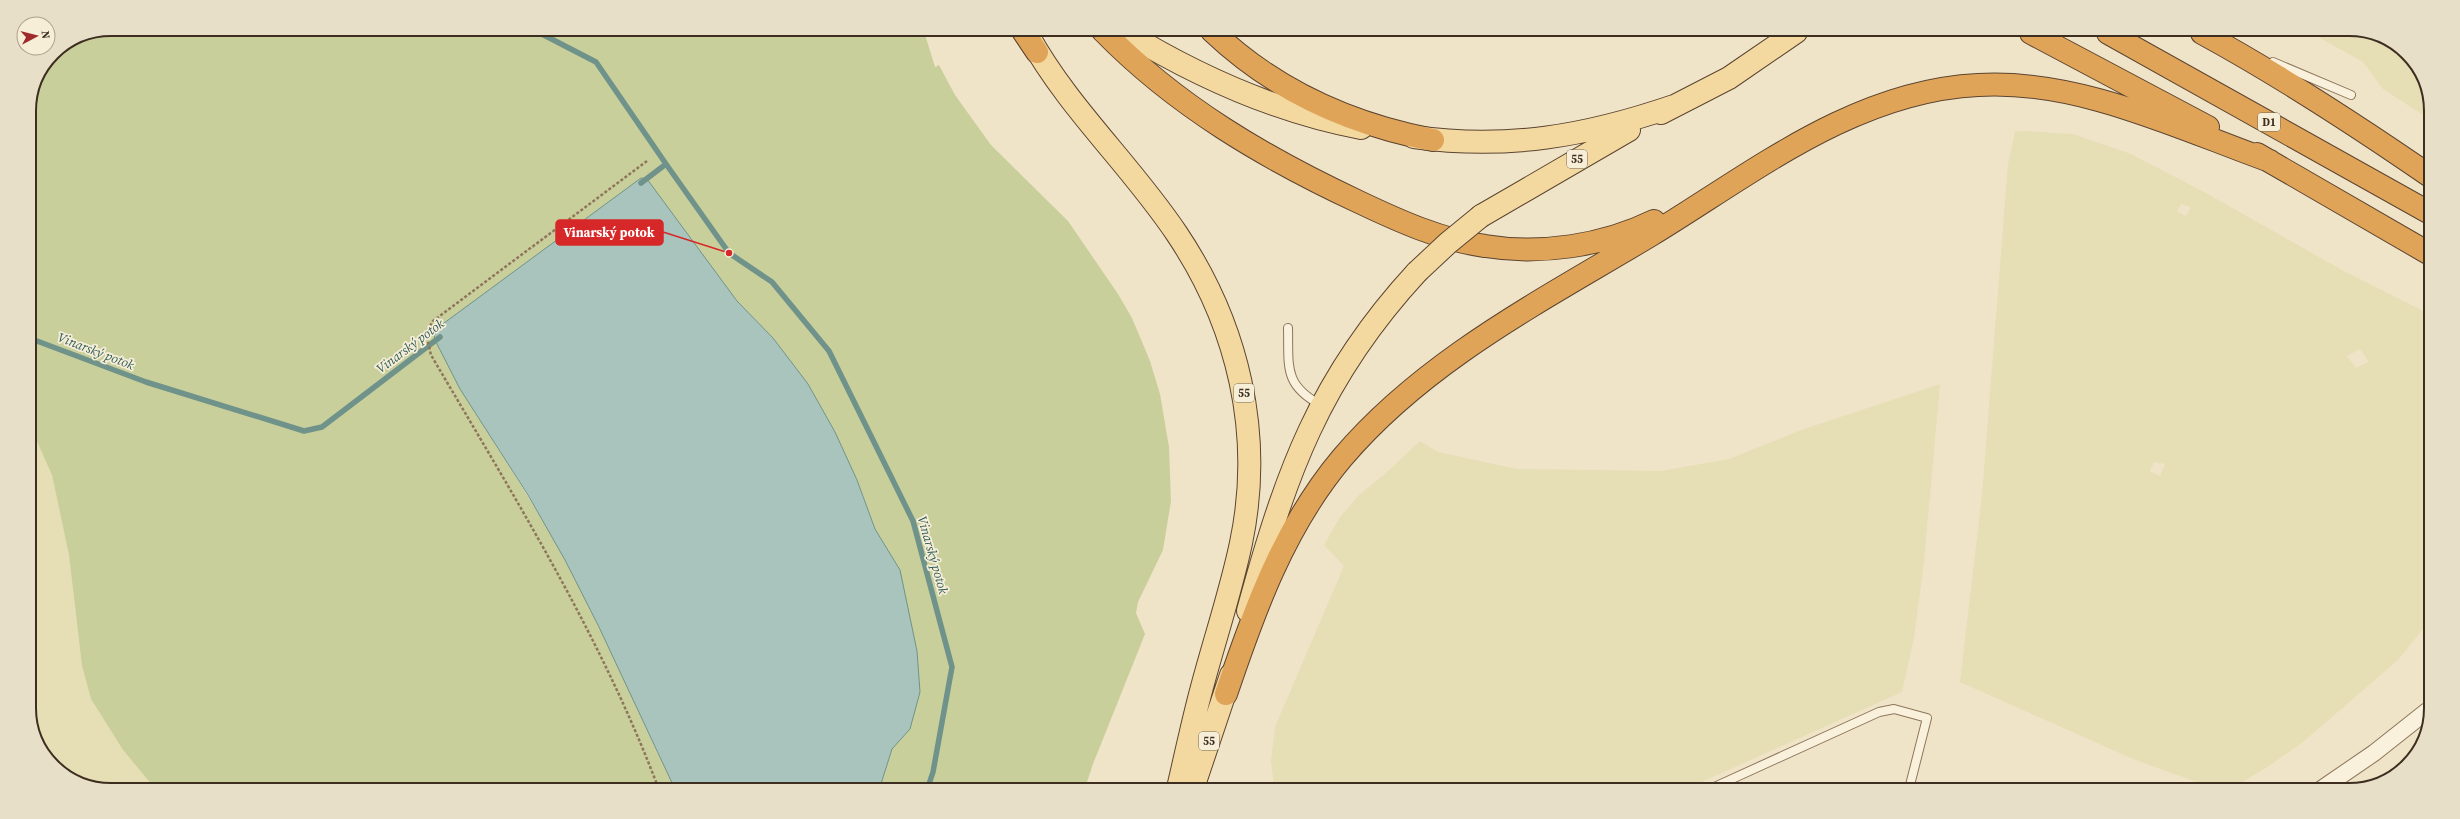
<svg xmlns="http://www.w3.org/2000/svg" width="2460" height="819" font-family="'Source Serif 4',serif">
	<style>
		.farmland { fill: #e6deb5; fill-rule: evenodd }
		.green { fill: #c9cf9b }
		.water { fill: #a9c4bc; stroke: #6f938a }
		.lines { fill: none; stroke-linecap: round; stroke-linejoin: round }
		.stream { stroke: #6f938a; stroke-width: 5.5 }
		.lane-casing { stroke: #8d765c; stroke-width: 10 }
		.street-casing { stroke: #8d765c; stroke-width: 18 }
		.primary-casing { stroke: #5b4430; stroke-width: 24 }
		.highway-casing { stroke: #5b4430; stroke-width: 24 }
		.path { stroke: #8d765c; stroke-width: 2.5; stroke-dasharray: 3 2; stroke-linecap: butt }
		.lane { stroke: #faf1dc; stroke-width: 8 }
		.street { stroke: #faf1dc; stroke-width: 16 }
		.primary { stroke: #f3d9a0; stroke-width: 22 }
		.highway { stroke: #e0a458; stroke-width: 22 }
		.primary-bridge-casing { stroke: #5b4430; stroke-width: 24; stroke-linecap: butt }
		.primary-bridge { stroke: #f3d9a0; stroke-width: 22 }
		.labels { text-anchor: middle; dominant-baseline: central; stroke-width: 3.5; stroke-linejoin: round; paint-order: stroke }
		.shield { fill: #f7eed8; stroke: #756857; stroke-width: 1 }
		.shield-label { font-size: 11px; font-weight: bold; fill: #3d2e20 }
		.water-label { font-size: 13px; font-style: italic; fill: #2f5d5a; stroke: #f7eed8 }
		.rim { fill: none; stroke: #3d2e20; stroke-width: 2 }
		.leader { fill: none; stroke: #d62828; stroke-width: 1.5 }
		.callout-dot { fill: #d62828; stroke: #f7eed8; stroke-width: 1.5 }
		.callout { fill: #d62828; stroke: #d62828; stroke-width: 1.5 }
		.callout-label { font-size: 13px; text-anchor: middle; font-weight: bold; fill: #fff }
	</style>
	<rect width="100%" height="100%" fill="#f0e4c8"/>
	<path class="farmland" d="M2311,33H2375L2414,61L2431,105V120L2383,89L2363,62Z
		M2026,131L2073,134L2131,154L2206,193L2342,270L2429,314L2427,624L2398,660L2303,742L2269,766L2229,790H2218L2133,759L1960,682L1982,495L2008,164L2015,132ZM2181,204L2191,207L2186,216L2177,211ZM2360,349L2369,362L2356,368L2347,356ZM2154,462L2165,464L2160,476L2150,471Z
		M1940,384L1924,562L1914,638L1902,692L1686,789L1274,788L1271,761L1275,727L1344,566L1324,545L1340,517L1359,495L1386,473L1420,441L1438,452L1517,469L1661,471L1729,459L1804,429Z
		M29,424L52,475L69,555L82,666L91,699L123,750L153,786H85L46,758L29,714Z"/>
	<path class="green" d="M111,29L924,31L935,67L939,65L955,95L991,145L1068,221L1118,294L1132,318L1150,361L1160,394L1169,447L1171,501L1163,550L1138,602L1136,613L1145,634L1093,764L1085,788L880,787L892,749L910,729L900,570L875,529L857,480L835,432L808,384L773,338L737,301L692,242L437,344C475,419 525,486 565,560C605,634 637,711 674,787L153,786L123,750L91,699L82,666L69,555L52,475L29,424V106L37,75L53,53L80,35Z"/>
	<path class="water" d="M641,178L647,179L737,301L773,338L808,384L835,432L857,480L875,529L900,570L917,651L920,692L910,729L892,749L880,787H674L598,625L565,560L528,495L460,389L437,344L434,336L440,326Z"/>
	<g class="lines">
		<path class="stream" d="M534,30L596,62L666,164
			M641,183L666,164L729,253L772,282L829,351L913,521L952,667L933,772L928,787
			M29,338L146,382L304,431L322,427L440,337"/>
		<defs>
			<path id="lane" d="M2273,62L2351,95
				M1288,328C1289,366 1283,385 1321,405
				M1710,789L1879,712L1894,709L1927,718L1909,789"/>
			<path id="street" d="M2320,790L2374,753L2427,711"/>
			<path id="primary" d="M1123,31C1195,75 1276,112 1361,128
				M1028,35C1068,108 1131,165 1177,234C1238,325 1264,434 1241,543C1231,591 1215,638 1202,687C1193,720 1186,754 1178,788
				M1661,113L1729,78L1796,32
				M1414,137C1507,150 1586,136 1674,106
				M1481,216L1629,130
				M1248,611C1285,475 1319,378 1417,272
				M1193,788L1231,675"/>
			<path id="highway" d="M1023,31L1037,52
				M1103,31C1176,106 1265,158 1359,202C1399,221 1441,240 1485,246C1540,255 1603,246 1654,221
				M1212,31C1274,90 1349,124 1433,140
				M2031,33L2208,127
				M2108,33L2430,213
				M2202,33C2281,76 2356,125 2430,176
				M2257,154L2430,254
				M1226,694C1254,611 1284,527 1342,458C1425,360 1543,300 1651,235C1753,173 1854,91 1978,85C2078,79 2178,128 2270,161"/>
		</defs>
		<use href="#lane" class="lane-casing"/>
		<use href="#street" class="street-casing"/>
		<use href="#primary" class="primary-casing"/>
		<use href="#highway" class="highway-casing"/>
		<path class="path" d="M647,161L433,321L426,333L431,355C513,495 600,634 658,787"/>
		<use href="#lane" class="lane"/>
		<use href="#street" class="street"/>
		<use href="#primary" class="primary"/>
		<use href="#highway" class="highway"/>
		<defs>
			<path id="primary-bridge" d="M1417,272L1448,243L1481,216"/>
		</defs>
		<use href="#primary-bridge" class="primary-bridge-casing"/>
		<use href="#primary-bridge" class="primary-bridge"/>
	</g>
	<g class="labels">
		<g class="shield">
			<rect x="2258" y="113" width="22" height="18" rx="3"/>
			<rect x="1567" y="150" width="20" height="18" rx="3"/>
			<rect x="1234" y="384" width="20" height="18" rx="3"/>
			<rect x="1199" y="732" width="20" height="18" rx="3"/>
		</g>
		<g class="shield-label">
			<text x="2269" y="122">D1</text>
			<text x="1577" y="159">55</text>
			<text x="1244" y="393">55</text>
			<text x="1209" y="741">55</text>
		</g>
		<g class="water-label">
			<text transform="translate(410 346) rotate(-37)">Vinarský potok</text>
			<text transform="translate(96 351) rotate(21)">Vinarský potok</text>
			<text transform="translate(933 555) rotate(74)">Vinarský potok</text>
		</g>
	</g>
	<path d="M0 0H2460V819H0ZM111 36H2349A75 75 0 0 1 2424 111V708A75 75 0 0 1 2349 783H111A75 75 0 0 1 36 708V111A75 75 0 0 1 111 36Z" fill="#e8dfc9" fill-rule="evenodd"/>
	<path class="rim" d="M111 36H2349A75 75 0 0 1 2424 111V708A75 75 0 0 1 2349 783H111A75 75 0 0 1 36 708V111A75 75 0 0 1 111 36Z"/>
	<path class="leader" d="M729 253L663 232"/>
	<circle class="callout-dot" cx="729" cy="253" r="4"/>
	<rect class="callout" x="556" y="220" width="107" height="25" rx="4"/>
	<g class="callout-label">
		<text x="609" y="237">Vinarský potok</text>
	</g>
	<g transform="translate(36 36) rotate(83)"><circle r="19" fill="#f7eed8" stroke="#ada18e"/>
	<path d="M0-3L7 15L0 10L-7 15Z" fill="#9e2a2b"/>
	<text y="-6" font-size="11" font-weight="bold" text-anchor="middle" fill="#3d2e20">N</text>
	</g>
</svg>
